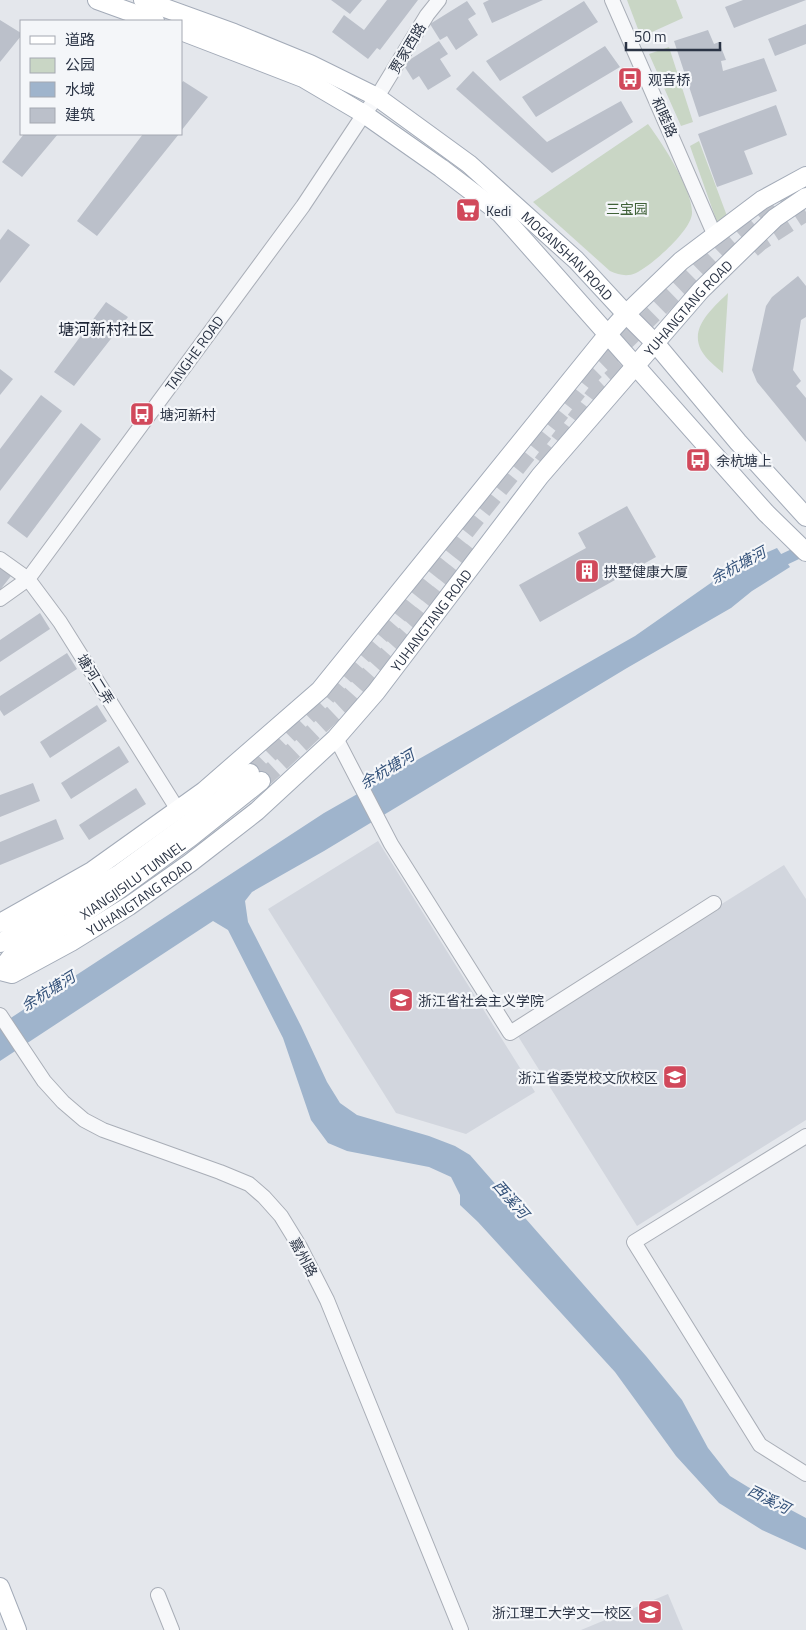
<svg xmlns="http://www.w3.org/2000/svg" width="806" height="1630" font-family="'Titillium Web','Noto Sans SC',sans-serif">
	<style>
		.built { fill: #d2d6de }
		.green { fill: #c9d6c5 }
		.water { fill: #9fb4cc }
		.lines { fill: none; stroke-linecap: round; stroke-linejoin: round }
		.canal { stroke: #9fb4cc; stroke-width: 12 }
		.building { fill: #bbc0ca }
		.major-tunnel { stroke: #bfc3cb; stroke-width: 18; stroke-dasharray: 18 9; stroke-linecap: butt }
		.minor-casing { stroke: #a9aeb7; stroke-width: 16 }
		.major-casing { stroke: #a3abb8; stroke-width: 20 }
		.minor { stroke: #f7f8fa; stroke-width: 14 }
		.major { stroke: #fff; stroke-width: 18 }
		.labels { text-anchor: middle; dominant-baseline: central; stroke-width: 4.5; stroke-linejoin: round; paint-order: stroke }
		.street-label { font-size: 14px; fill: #2b3445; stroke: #f4f6f9 }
		.poi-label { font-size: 14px; fill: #2b3445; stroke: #f4f6f9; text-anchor: start }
		.park-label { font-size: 14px; fill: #3f6138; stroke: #f4f6f9 }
		.water-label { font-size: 15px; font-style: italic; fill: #34527a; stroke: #f4f6f9 }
		.quarter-label { font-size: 16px; fill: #1d2536; stroke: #f4f6f9 }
	</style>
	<rect width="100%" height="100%" fill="#e4e7ec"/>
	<path class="built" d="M378,841L535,1092L466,1134L396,1113L268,909Z
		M784,865L806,899V1120L637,1226L516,1033Z
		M668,1594L683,1630H581Z"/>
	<path class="green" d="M627,0H676L683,18L641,37Z
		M669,47L693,122L681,126L649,54Z
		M648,124C662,143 693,190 692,213C692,230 651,266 636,273C627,277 619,275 610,271L533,202Z
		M699,141L727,216L718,225L690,146Z
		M728,293L723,373C715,366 706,359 701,350C689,327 714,307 728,293Z"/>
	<path class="water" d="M777,548L790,567L752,591L731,608L627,668L324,851L252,892L245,901L248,922L301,1026L327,1082L340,1103L357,1115L429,1136L455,1146L470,1155L646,1356L682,1400L708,1448L730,1476L748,1487L806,1518V1550L762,1530L719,1503L676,1456L615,1372L478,1222L460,1205V1195L451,1177L429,1167L347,1151L328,1143L311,1120L283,1038L228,930L213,921L0,1061V1025L324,813L635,636L735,566Z"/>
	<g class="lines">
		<path class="canal" d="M770,566L806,549"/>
	</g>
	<path class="building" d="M331,0H362L350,14Z
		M387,0H418L380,50L377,48L368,59L332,32L344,15L364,30Z
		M489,0H543L492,23L483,3Z
		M743,0H806L734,28L725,7Z
		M467,1L476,14L468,19L478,35L456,50L447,36L440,40L430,24Z
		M584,1L598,22L500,81L486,61Z
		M0,20L21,33V36L0,62Z
		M806,24V44L775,56L768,39Z
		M708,30L714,44L719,42L726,60L721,61L723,71L764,58L777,91L699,117L674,41Z
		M439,41L448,54L440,59L451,76L428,90L419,76L413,80L403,64Z
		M605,46L620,67L536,117L522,97Z
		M473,71L547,142L621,101L633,122L552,173L456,89Z
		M183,81L208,97L181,131V84Z
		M776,105L787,135L744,151L753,174L717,187L698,134Z
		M24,134H58L22,177L2,162Z
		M143,134H179L97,236L77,221Z
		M8,229L30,245L0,283V240Z
		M798,276L806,286V317L801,320L793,370L801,381L796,386L806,398V442L757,382L752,370L766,306L772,297Z
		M106,302L128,317L74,386L54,372Z
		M0,369L13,379L0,395Z
		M41,395L62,411L0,491V449Z
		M81,423L101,439L27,538L7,523Z
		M627,506L656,557L540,622L519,585L586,548L578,533Z
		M0,567L11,576L0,590Z
		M40,613L50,629L0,662V640Z
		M67,653L77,669L4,716L0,710V696Z
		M97,705L107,721L50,758L40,742Z
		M119,746L129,762L71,799L61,783Z
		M33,783L40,801L0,817V795Z
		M136,788L146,804L89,840L79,825Z
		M56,819L64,839L0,865V842Z"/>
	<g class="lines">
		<path class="major-tunnel" d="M752,249L760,242L806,212
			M542,463L596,393L635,357
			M250,773L322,702L398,616L589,377L729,240L772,202L806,187
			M261,781L341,706L413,626L478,544"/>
		<defs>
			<path id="minor" d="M612,0L715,236
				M0,559L28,579L60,622L178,810
				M0,599L28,579L303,206L364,114L377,97L427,15L439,0
				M336,738L391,844L510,1033L714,903
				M0,1015L44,1081L63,1102L84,1120L103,1130L220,1172L249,1184L264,1197L281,1216L300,1247L327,1300L461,1630
				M806,1136L634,1242L760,1445L806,1474
				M158,1595L172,1630"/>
			<g id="major">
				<path d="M97,0L155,21"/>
				<path id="s1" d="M143,0L234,33L310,64L377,97L469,164L576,260L626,314L656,344L738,442L806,517"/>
				<path d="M181,31L303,78L364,114L441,168L500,213L766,513L806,552"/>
				<path d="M0,923L92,871L204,791L320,690L608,334L626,314L681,261L762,200L806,176"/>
				<path d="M0,943L119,874L219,801L250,773"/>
				<path id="s2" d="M0,971L12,974L71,942L129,906L190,863L257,811L336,738L376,692L540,476L701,290L775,218L806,197"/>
				<path id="s3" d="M0,971L13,954L71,922L117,891L191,837L261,781"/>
				<path d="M0,1587L17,1630"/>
			</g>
		</defs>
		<use href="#minor" class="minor-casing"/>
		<use href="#major" class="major-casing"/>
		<use href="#minor" class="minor"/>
		<use href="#major" class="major"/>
	</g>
	<defs>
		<symbol id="bus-square" viewBox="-11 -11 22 22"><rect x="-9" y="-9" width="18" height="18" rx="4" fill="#d1495b" stroke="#f4f6f9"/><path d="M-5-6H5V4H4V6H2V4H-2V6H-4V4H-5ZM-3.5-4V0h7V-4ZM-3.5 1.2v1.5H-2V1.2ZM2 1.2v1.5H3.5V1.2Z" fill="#fff"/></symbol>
		<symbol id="supermarket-square" viewBox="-11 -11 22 22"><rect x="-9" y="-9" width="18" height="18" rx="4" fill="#d1495b" stroke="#f4f6f9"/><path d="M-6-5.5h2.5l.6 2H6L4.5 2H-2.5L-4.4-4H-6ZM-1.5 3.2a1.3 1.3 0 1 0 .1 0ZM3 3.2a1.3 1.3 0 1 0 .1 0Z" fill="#fff"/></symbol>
		<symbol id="building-square" viewBox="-11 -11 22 22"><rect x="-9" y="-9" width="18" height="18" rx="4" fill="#d1495b" stroke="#f4f6f9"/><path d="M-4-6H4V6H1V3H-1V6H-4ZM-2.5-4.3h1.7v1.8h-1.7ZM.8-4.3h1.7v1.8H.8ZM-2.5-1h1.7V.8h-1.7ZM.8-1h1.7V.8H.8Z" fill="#fff"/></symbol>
		<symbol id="school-square" viewBox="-11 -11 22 22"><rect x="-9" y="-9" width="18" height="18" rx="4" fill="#d1495b" stroke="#f4f6f9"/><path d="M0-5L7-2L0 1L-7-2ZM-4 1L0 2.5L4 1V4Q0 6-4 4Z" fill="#fff"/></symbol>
	</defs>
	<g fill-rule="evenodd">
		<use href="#bus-square" x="616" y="65" width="28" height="28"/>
		<use href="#supermarket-square" x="454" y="196" width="28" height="28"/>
		<use href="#bus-square" x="128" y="400" width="28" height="28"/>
		<use href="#bus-square" x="684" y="446" width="28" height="28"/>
		<use href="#building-square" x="573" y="557" width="28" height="28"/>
		<use href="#school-square" x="387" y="986" width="28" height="28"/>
		<use href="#school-square" x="661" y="1063" width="28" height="28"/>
		<use href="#school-square" x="636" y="1598" width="28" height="28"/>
	</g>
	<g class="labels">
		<g class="street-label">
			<text transform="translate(407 48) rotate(-59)">贾家西路</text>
			<text transform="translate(665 117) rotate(66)">和睦路</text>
			<text stroke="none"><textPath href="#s1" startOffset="502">MOGANSHAN ROAD</textPath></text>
			<text stroke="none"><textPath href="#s2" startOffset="971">YUHANGTANG ROAD</textPath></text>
			<text transform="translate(194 353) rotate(-54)">TANGHE ROAD</text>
			<text stroke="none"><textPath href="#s2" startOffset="566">YUHANGTANG ROAD</textPath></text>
			<text transform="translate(96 679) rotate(58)">塘河二弄</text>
			<text stroke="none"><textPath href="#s3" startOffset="162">XIANGJISILU TUNNEL</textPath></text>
			<text stroke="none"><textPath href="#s2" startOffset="161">YUHANGTANG ROAD</textPath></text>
			<text transform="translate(304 1257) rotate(62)">嘉州路</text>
		</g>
		<g class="poi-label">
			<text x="648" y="79">观音桥</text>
			<text x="486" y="210">Kedi</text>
			<text x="160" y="414">塘河新村</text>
			<text x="716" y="460">余杭塘上</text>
			<text x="604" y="571">拱墅健康大厦</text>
			<text x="418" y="1000">浙江省社会主义学院</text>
			<text x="658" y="1077" text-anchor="end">浙江省委党校文欣校区</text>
			<text x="632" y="1612" text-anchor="end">浙江理工大学文一校区</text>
		</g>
		<g class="park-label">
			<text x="627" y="208">三宝园</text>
		</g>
		<g class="water-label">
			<text transform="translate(738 565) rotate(-28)">余杭塘河</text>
			<text transform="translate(387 769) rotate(-31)">余杭塘河</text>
			<text transform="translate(48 991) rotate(-32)">余杭塘河</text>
			<text transform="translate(511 1199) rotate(49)">西溪河</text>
			<text transform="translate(769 1499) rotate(27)">西溪河</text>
		</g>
		<g class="quarter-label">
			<text x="106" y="329">塘河新村社区</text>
		</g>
	</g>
	<rect x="20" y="20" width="162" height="115" fill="#f4f6f9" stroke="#a4a8b1"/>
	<rect x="30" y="36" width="25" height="8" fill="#ffffff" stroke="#a4a8b1"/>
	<text x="65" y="45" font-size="15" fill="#2b3445">道路</text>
	<rect x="30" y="58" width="25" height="15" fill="#c9d6c5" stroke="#a4a8b1"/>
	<text x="65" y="70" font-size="15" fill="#2b3445">公园</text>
	<rect x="30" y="82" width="25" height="15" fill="#9fb4cc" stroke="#a4a8b1"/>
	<text x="65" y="95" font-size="15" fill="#2b3445">水域</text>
	<rect x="30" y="108" width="25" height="15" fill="#bbc0ca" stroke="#a4a8b1"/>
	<text x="65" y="120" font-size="15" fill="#2b3445">建筑</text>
	<path d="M626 42v8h94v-8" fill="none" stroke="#2b3445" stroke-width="2.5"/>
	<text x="634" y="42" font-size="15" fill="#2b3445" stroke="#f4f6f9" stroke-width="4" paint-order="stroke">50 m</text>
</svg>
